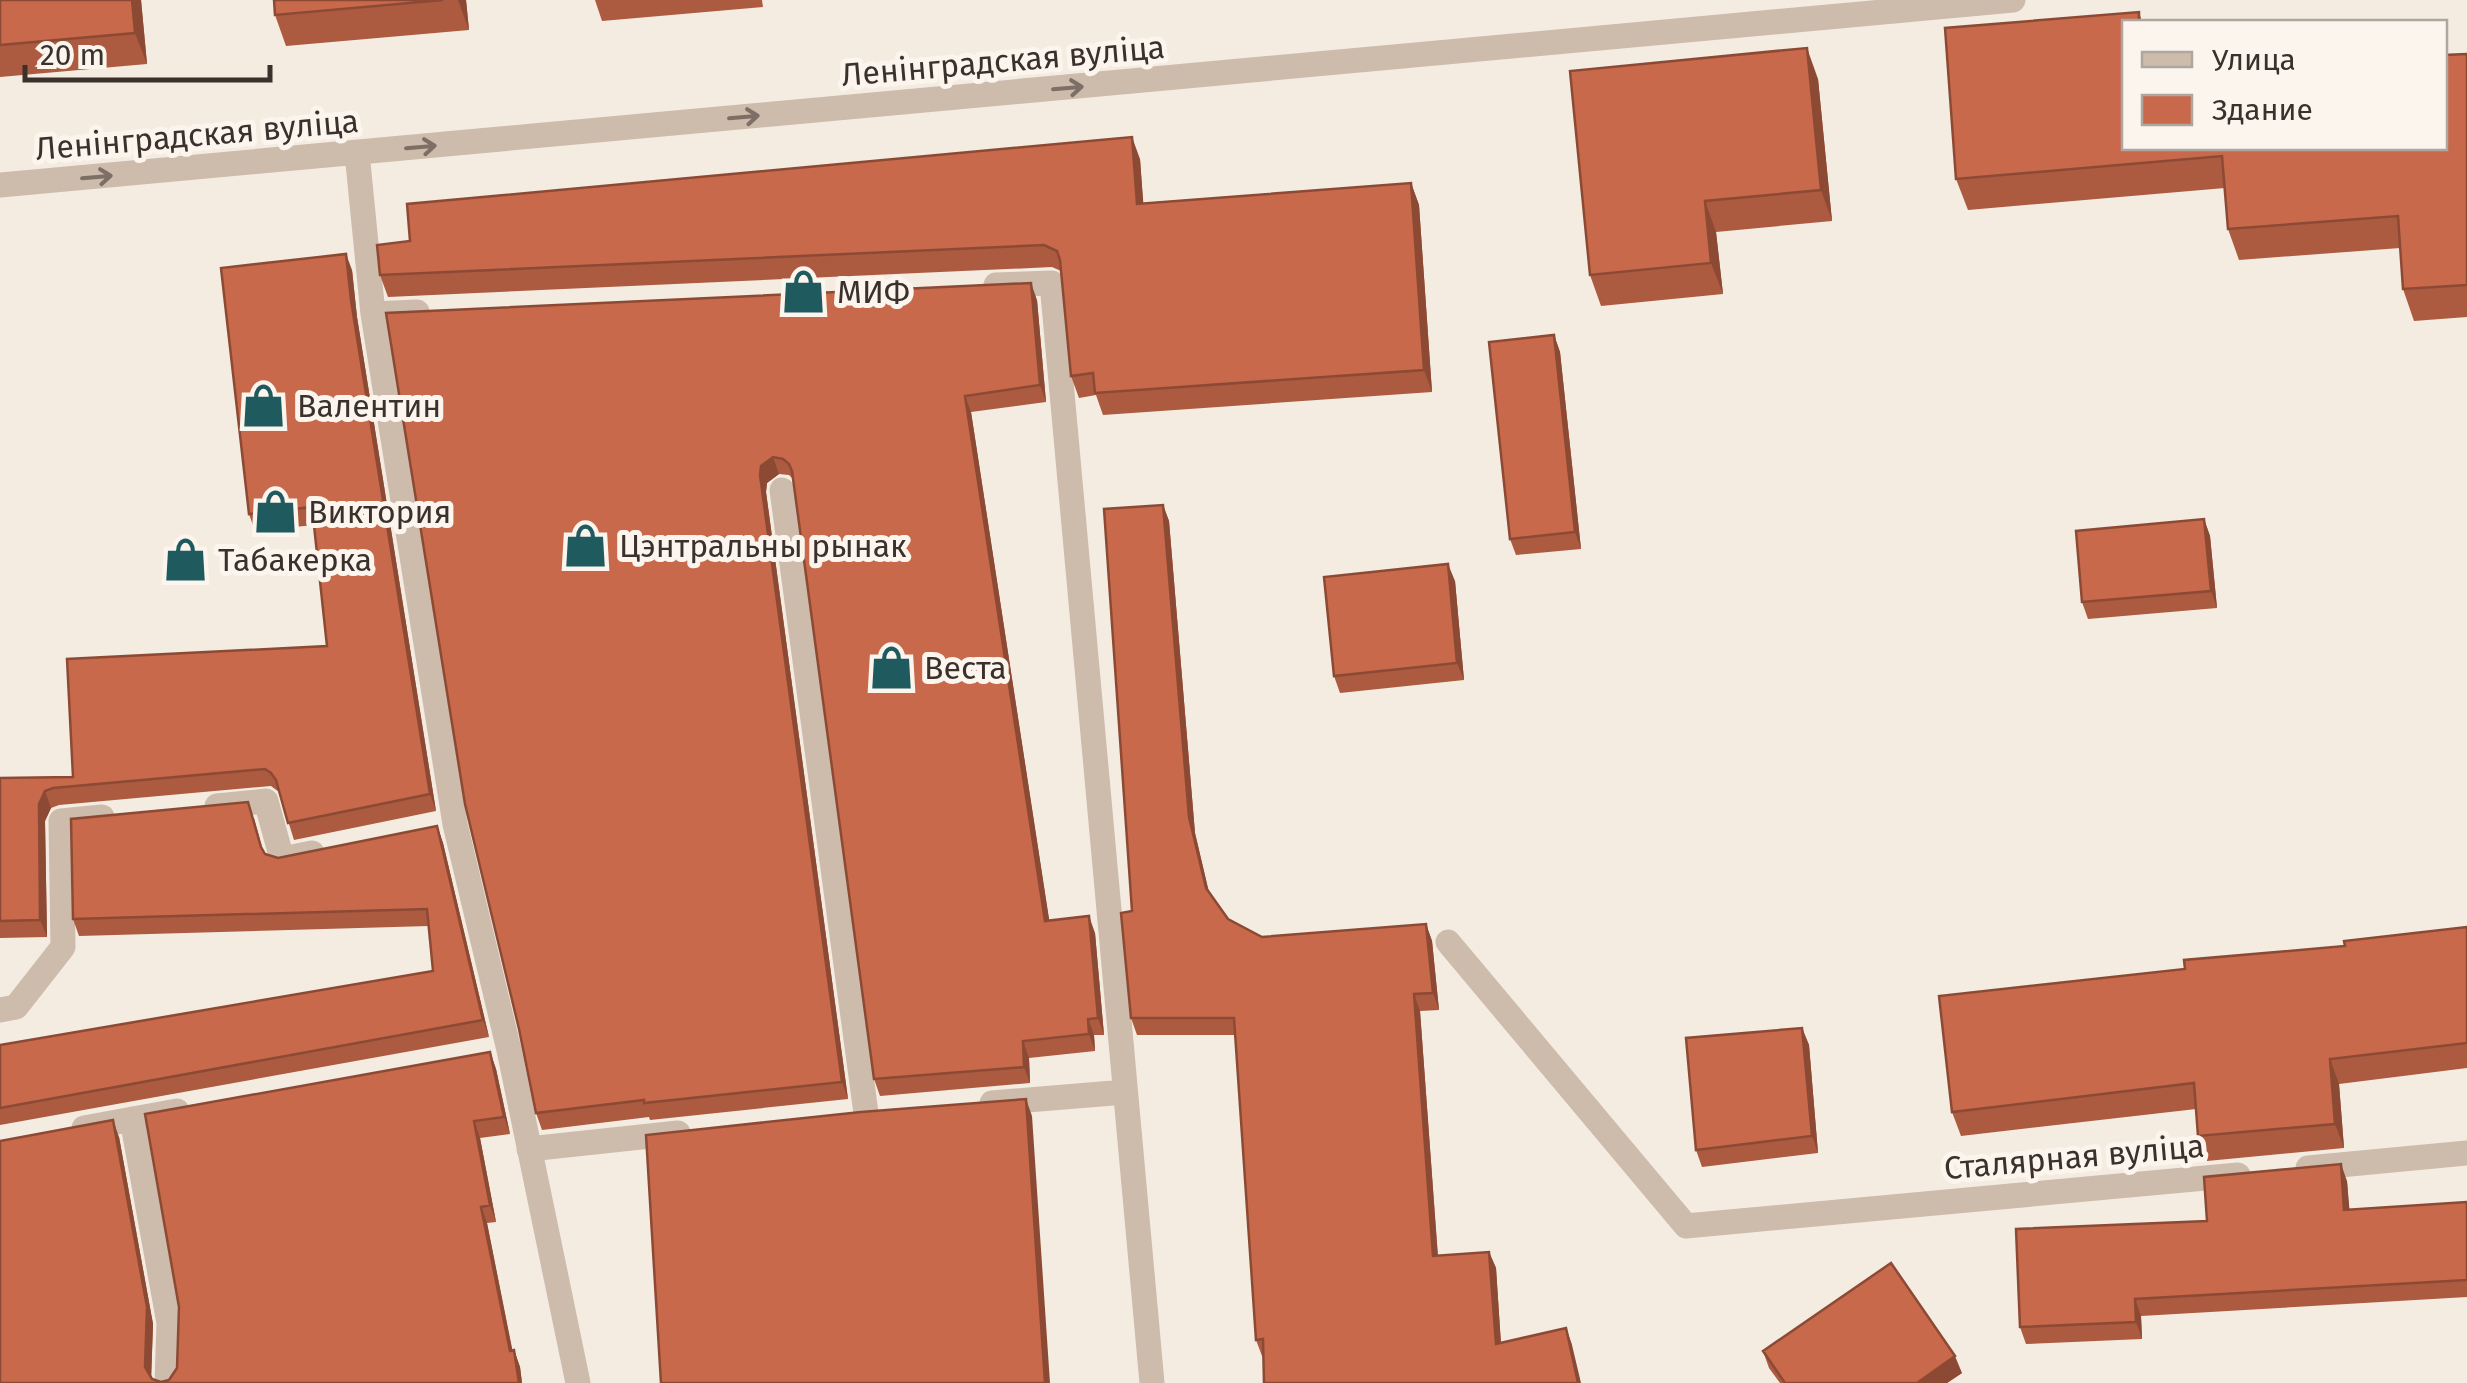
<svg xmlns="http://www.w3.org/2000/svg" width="2467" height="1383" font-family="'Fira Sans',sans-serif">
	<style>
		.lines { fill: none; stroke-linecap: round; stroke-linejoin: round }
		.minor { stroke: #cdbbac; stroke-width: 25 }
		.wall { fill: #ac5a40 }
		.shaded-wall { fill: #8c4a34 }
		.building { fill: #c8694b; stroke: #8c4a34; stroke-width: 2.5 }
		.oneway { stroke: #7d6f65 }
		.labels { text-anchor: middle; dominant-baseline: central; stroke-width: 10; stroke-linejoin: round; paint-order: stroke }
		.street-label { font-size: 32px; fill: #3b302b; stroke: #fbf5ee }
		.poi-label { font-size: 32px; fill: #3b302b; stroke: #fbf5ee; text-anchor: start }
	</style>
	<rect width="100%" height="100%" fill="#f4ebe1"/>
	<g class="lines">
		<path class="minor" d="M357,153L373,314L417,312
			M0,185L2013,0
			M996,285L1052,283L1152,1383
			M373,314L455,824L509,1050L578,1383
			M782,490L866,1113
			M217,806L266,801L282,859L312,853
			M1448,942L1686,1226L2238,1175
			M0,1010L16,1007L63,947L61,821L102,817
			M992,1103L1125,1092
			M132,1119L169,1323L167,1383
			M84,1128L177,1111
			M529,1149L678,1133
			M2308,1168L2467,1153"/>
	</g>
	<path class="wall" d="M0,0H141L147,64L0,77Z
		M274,0H466L469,30L286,46L275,15Z
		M595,0H762L763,7L602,21Z
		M2139,12L2142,22H2124V148H2444V55L2467,54V317L2414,321L2403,289L2400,248L2239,260L2228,229L2225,188L1968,210L1956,179L1945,28Z
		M1818,79L1832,221L1716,232L1723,294L1601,306L1590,275Z
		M1140,159L1143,203L1411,183L1419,205L1432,392L1103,415L1096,395L1079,398L1071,376L1061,271L1052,267L388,297L380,275Z
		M352,270L357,317L436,811L294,840L279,792L271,786L59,805L51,808L45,821L47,937L0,938V778L73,777L327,646L314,525L255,531L249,514Z
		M1037,300L1046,402L971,412L1049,920L1095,933L1104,1035H1094L1095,1051L1029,1058L1030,1083L880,1096L874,1079L793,479L789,475L779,474L767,483L766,492L848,1099L650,1120L649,1117L542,1130L536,1113L386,313Z
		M1554,335L1560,352L1581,549L1516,555L1510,539Z
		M1163,505L1169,521L1195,833L1209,893L1228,919L1262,937L1426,924L1432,941L1439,1010L1420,1011L1438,1256L1489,1252L1496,1268L1501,1343L1566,1328L1572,1345L1262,1356L1256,1340L1235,1035H1137L1131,1018L1132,911Z
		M2204,519L2210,536L2217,608L2088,619L2082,602Z
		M1455,581L1464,680L1340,693L1334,676Z
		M254,818L263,851L265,854L278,858L437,826L443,843L489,1037L0,1125V1045L433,971L429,926L79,936L73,919Z
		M2467,927V1068L2339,1084L2344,1148L2207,1161L2198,1136L2196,1109L1961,1136L1952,1112L2185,969Z
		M1802,1028L1809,1045L1818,1153L1702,1167L1696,1150Z
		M490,1052L496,1069L510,1134L480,1138L496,1222L487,1223L512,1350H514L520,1367L522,1383H0L119,1137L153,1324L151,1378L161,1382L169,1380Z
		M2347,1181L2349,1210L2467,1202V1297L2141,1316L2142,1339L2026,1344L2020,1327L2207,1221Z
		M1763,1351L1962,1373L1947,1383H1780L1769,1368Z"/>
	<path class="shaded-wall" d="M132,0H141L147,64L135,33Z
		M458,0H466L469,30Z
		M1807,48L1818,79L1832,221L1821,190Z
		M1132,137L1140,159L1145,225L1137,204Z
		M1411,183L1419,205L1432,392L1424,370Z
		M1705,201L1716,232L1723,294L1711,263Z
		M346,254L352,270L357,317L436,811L430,794L351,300Z
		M1031,283L1037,300L1046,402L1040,385Z
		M1554,335L1560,352L1581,549L1575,532Z
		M965,396L971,412L1052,938L1045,921Z
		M773,457L779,474L767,483L766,492L848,1099L842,1082L760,475L761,466Z
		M1163,505L1169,521L1195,833L1212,905L1206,888L1189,817Z
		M2204,519L2210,536L2217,608L2211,591Z
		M1448,564L1455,581L1464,680L1457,663Z
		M45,791L51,808L45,821L47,937L40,920L39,804Z
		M437,826L443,843L489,1037L483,1020Z
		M1089,916L1095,933L1104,1035L1098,1018Z
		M1426,924L1432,941L1439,1010L1433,993Z
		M1414,994L1420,1011L1439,1273L1433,1256Z
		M1088,1019L1094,1035L1095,1051L1089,1034Z
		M1802,1028L1809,1045L1818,1153L1812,1136Z
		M1023,1041L1029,1058L1030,1083L1024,1067Z
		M490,1052L496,1069L510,1134L504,1117Z
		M2330,1059L2339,1084L2344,1148L2335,1124Z
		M1026,1099L1032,1116L1050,1383H1045Z
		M113,1120L119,1137L153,1324L151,1383L145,1367Z
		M474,1121L480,1138L496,1222L490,1205Z
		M2341,1164L2347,1181L2351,1227L2344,1210Z
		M481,1207L487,1223L516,1368L510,1351Z
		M1489,1252L1496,1268L1502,1361L1496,1344Z
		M2135,1299L2141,1316L2142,1339L2136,1322Z
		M1566,1328L1572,1345L1581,1383H1578Z
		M514,1350L520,1367L522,1383H519Z
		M1955,1356L1962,1373L1947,1383H1917Z"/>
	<path class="building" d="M0,0H132L135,33L0,45Z
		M274,0H443L275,15Z
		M2139,12V22H2124V148H2444V55L2467,54V285L2403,289L2398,216L2228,229L2222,156L1956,179L1945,28Z
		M1807,48L1821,190L1705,201L1711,263L1590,275L1570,71Z
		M1132,137L1137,204L1411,183L1424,370L1095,393L1093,373L1071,376L1060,260L1057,251L1044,245L380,275L377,245L410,241L407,204Z
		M346,254L351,300L430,794L288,823L276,780L271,773L265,769L53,788L45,791L39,804L40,920L0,921V778L73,777L67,659L327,646L312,507L249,514L221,268Z
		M1031,283L1040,385L965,396L1045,921L1089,916L1098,1018L1088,1019L1089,1034L1023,1041L1024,1067L874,1079L792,471L789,464L783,459L773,457L761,466L760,475L842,1082L644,1103V1100L536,1113L519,1029L465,804L386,313Z
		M1554,335L1575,532L1510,539L1489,342Z
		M1163,505L1189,817L1206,888L1228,919L1262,937L1426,924L1433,993L1414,994L1433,1256L1489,1252L1496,1344L1566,1328L1578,1383H1264L1263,1339L1256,1340L1234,1018H1131L1121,913L1132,911L1104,509Z
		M2204,519L2211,591L2082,602L2076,531Z
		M1448,564L1457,663L1334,676L1324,577Z
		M248,802L261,847L265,854L278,858L437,826L483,1020L0,1108V1045L433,971L427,909L73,919L71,819Z
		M2467,927V1043L2330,1059L2335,1124L2198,1136L2194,1083L1952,1112L1939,996L2185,969L2184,960L2345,946L2344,941Z
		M1802,1028L1812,1136L1696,1150L1686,1038Z
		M490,1052L504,1117L474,1121L490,1205L481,1207L510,1351L514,1350L519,1383H0V1141L113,1120L147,1307L145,1367L152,1379L161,1382L169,1380L177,1368L179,1307L145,1114Z
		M1026,1099L1045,1383H661L646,1135L861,1112Z
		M2341,1164L2344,1210L2467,1202V1280L2135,1299L2136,1322L2020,1327L2016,1229L2207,1221L2204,1177Z
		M1891,1263L1955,1356L1917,1383H1785L1763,1351Z"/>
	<defs><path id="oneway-shaft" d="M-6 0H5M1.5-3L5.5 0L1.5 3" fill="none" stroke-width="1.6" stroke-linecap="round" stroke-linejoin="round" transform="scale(2.5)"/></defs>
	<g class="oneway">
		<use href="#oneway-shaft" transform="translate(1068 88) rotate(-5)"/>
		<use href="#oneway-shaft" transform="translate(744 117) rotate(-5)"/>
		<use href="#oneway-shaft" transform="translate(421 147) rotate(-5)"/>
		<use href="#oneway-shaft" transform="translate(97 177) rotate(-5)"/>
	</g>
	<defs>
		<symbol id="shop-bare" viewBox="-9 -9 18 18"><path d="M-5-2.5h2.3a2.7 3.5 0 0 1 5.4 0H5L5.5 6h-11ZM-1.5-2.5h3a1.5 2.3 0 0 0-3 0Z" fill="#1f5a5e" stroke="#fbf5ee" stroke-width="2.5" paint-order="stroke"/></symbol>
	</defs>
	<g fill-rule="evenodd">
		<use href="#shop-bare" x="772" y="260" width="63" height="63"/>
		<use href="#shop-bare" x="232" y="374" width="63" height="63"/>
		<use href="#shop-bare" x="244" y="480" width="63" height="63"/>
		<use href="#shop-bare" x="554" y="514" width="63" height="63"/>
		<use href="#shop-bare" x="154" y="528" width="63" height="63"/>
		<use href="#shop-bare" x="860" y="636" width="63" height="63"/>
	</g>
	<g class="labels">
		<g class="street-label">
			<text transform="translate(1003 61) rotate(-5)">Ленінградская вуліца</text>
			<text transform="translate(197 135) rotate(-5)">Ленінградская вуліца</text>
			<text transform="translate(2074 1157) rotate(-5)">Сталярная вуліца</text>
		</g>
		<g class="poi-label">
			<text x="837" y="292">МИФ</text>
			<text x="297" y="406">Валентин</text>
			<text x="308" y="512">Виктория</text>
			<text x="619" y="546">Цэнтральны рынак</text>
			<text x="218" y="560">Табакерка</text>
			<text x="924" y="668">Веста</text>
		</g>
	</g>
	<rect x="2122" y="20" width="325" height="130" fill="#fbf5ee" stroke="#aea6a0" stroke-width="2.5"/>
	<rect x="2142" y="52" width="50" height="15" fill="#cdbbac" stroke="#aea6a0" stroke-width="2.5"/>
	<text x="2212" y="70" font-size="30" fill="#3b302b">Улица</text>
	<rect x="2142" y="95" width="50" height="30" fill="#c8694b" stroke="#aea6a0" stroke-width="2.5"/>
	<text x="2212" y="120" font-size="30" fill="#3b302b">Здание</text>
	<path d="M25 65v15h245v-15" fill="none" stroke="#3b302b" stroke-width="5"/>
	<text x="40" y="65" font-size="30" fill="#3b302b" stroke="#fbf5ee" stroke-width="8" paint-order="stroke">20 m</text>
</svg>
